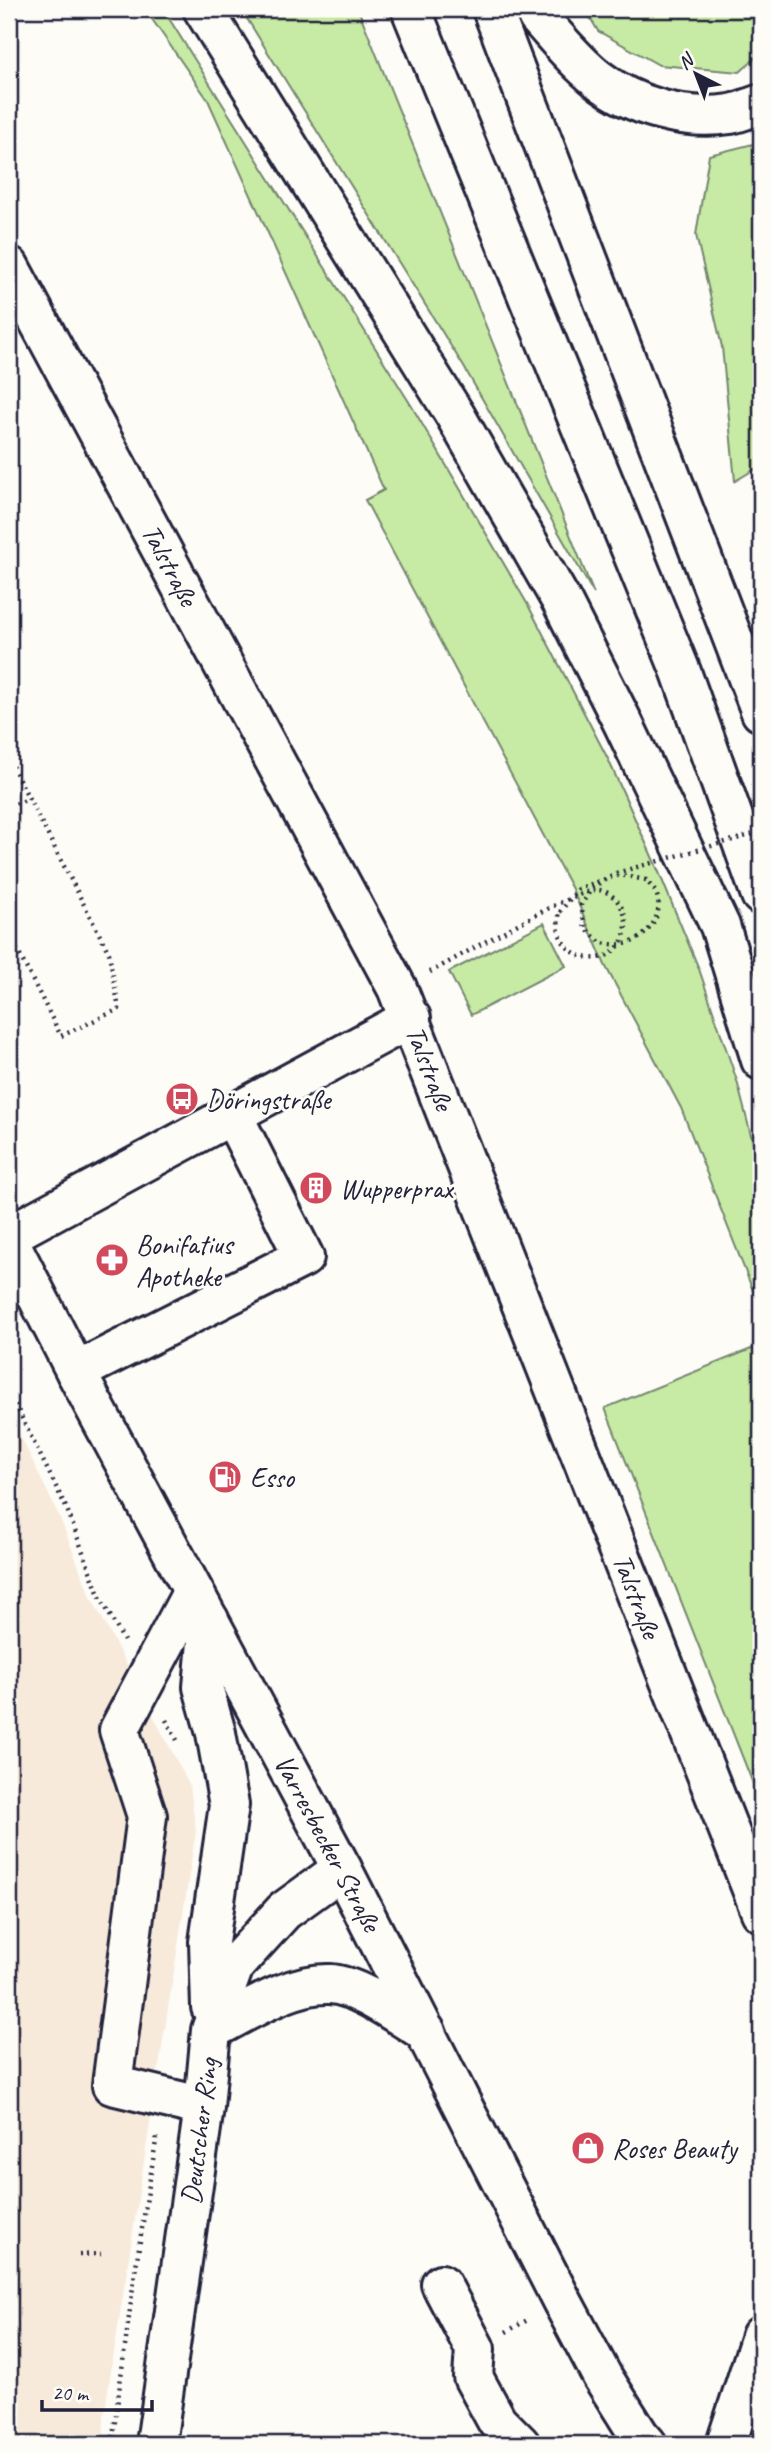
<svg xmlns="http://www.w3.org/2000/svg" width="770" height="2453" font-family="Caveat,sans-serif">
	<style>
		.built { fill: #f7eadb }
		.green { fill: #c7eaa4; stroke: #748670; stroke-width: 2 }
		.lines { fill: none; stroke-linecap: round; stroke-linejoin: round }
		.minor-casing { stroke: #22223b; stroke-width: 44 }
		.major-casing { stroke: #22223b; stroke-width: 44 }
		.highway-casing { stroke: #22223b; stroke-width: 44 }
		.path { stroke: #22223b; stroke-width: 4.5; stroke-dasharray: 2 5; stroke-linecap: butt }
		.minor { stroke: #fdfcf7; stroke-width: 38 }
		.major { stroke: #fdfcf7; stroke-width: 38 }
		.highway { stroke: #fdfcf7; stroke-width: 38 }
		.path-bridge { stroke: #22223b; stroke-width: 4.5; stroke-dasharray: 2 5; stroke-linecap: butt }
		.labels { text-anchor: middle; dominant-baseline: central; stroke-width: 6; stroke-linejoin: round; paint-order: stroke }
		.street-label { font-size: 28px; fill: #22223b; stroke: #fdfcf7 }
		.poi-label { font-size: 28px; fill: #22223b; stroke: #fdfcf7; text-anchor: start }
	</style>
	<rect width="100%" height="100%" fill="#fdfcf7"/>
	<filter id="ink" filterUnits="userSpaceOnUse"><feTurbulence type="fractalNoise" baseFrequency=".0143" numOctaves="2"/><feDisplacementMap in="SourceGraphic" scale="14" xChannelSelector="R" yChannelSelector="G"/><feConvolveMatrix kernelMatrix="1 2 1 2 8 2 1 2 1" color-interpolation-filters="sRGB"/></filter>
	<g filter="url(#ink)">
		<path class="built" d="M9,1412L60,1518L90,1595L190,1786L196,1831L104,2416L103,2444H9Z"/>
		<path class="green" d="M145,9H163L411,405L528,605L608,759L658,870L699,969L737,1081L761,1174V1311L681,1108L605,965L572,889L365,500L384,490L208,100Z
			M241,9H358L594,594L464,367Z
			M585,9H761V53L740,72L659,65L598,31Z
			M761,142V438L757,468L735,481L722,347L696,235L709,155Z
			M544,923L566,966L471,1015L449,972Z
			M761,1345V1804L605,1408Z"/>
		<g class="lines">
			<defs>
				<path id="minor" d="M9,266L397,988L761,1912
					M9,1235L411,1018
					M76,1372L304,1257L232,1114
					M193,1591L119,1730L147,1816L112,2085L204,2107
					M209,1620L203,1687L216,1733L229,1805L209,1942L211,2007
					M211,2030C245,2013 291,1982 330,1984C358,1985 402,2018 426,2032
					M441,2284L475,2349L473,2377L497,2421L520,2444
					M156,2444L204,2107L211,2030L234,1966L284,1911L342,1869"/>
				<path id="major" d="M9,1241L76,1372L342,1869L562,2301L602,2376L639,2435L647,2444"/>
				<path id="highway" d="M203,9L455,415L562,602L623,723L720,926L761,1060
					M411,9L681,672L761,895
					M492,9L761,712
					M534,9L538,17C557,38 576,62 598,79C634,107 685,121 730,114C741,112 751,107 761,104
					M726,2444L761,2336"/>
			</defs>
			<use href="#minor" class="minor-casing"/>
			<use href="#major" class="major-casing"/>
			<use href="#highway" class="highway-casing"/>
			<path class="path" d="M9,760L109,953L119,1009L61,1036L9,934
				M9,806L29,799
				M592,888L616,873
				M430,972C458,958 577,887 599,890C615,892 627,911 626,926C620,979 546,961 560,912
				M9,1392L67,1509L99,1595L124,1641
				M166,1720L177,1740
				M79,2255L101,2254
				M506,2332L529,2319
				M112,2444L135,2272L157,2135"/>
			<use href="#minor" class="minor"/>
			<use href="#major" class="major"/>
			<use href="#highway" class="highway"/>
			<path class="path-bridge" d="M616,873L761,832
				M560,912L578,889L599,881L620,875L646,880C649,884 654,889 656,893C666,915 645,941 624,944C617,945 608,944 601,943L585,928L581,905L592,888"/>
		</g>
	</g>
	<defs>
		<symbol id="bus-disc" viewBox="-11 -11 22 22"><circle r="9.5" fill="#d1495b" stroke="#fdfcf7"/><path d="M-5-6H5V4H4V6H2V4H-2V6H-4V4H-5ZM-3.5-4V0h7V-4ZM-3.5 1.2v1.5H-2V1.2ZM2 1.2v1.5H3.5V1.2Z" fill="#fff"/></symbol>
		<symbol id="building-disc" viewBox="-11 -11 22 22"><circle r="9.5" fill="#d1495b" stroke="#fdfcf7"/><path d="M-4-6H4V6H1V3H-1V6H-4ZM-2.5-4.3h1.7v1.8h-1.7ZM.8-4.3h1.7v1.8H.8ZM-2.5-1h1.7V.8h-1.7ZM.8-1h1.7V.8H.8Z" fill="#fff"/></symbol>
		<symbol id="pharmacy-disc" viewBox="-11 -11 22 22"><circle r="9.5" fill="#d1495b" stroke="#fdfcf7"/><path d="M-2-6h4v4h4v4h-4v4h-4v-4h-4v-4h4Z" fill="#fff"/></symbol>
		<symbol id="fuel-disc" viewBox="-11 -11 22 22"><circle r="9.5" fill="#d1495b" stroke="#fdfcf7"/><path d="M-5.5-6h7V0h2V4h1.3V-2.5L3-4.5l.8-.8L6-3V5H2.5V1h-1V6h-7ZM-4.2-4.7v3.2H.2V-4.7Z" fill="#fff"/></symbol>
		<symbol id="shop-disc" viewBox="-11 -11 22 22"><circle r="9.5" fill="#d1495b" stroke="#fdfcf7"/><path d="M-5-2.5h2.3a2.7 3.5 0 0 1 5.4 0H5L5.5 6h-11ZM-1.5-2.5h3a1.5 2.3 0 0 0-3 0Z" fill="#fff"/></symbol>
	</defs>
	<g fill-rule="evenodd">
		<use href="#bus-disc" x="163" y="1080" width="38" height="38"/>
		<use href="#building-disc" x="297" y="1169" width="38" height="38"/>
		<use href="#pharmacy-disc" x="93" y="1241" width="38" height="38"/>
		<use href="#fuel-disc" x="206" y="1458" width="38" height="38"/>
		<use href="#shop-disc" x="569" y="2129" width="38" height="38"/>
	</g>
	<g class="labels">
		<g class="street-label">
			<text transform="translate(170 565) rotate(62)">Talstraße</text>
			<text transform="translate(430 1068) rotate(69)">Talstraße</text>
			<text transform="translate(637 1596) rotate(69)">Talstraße</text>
			<text transform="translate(328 1843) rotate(62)">Varresbecker Straße</text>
			<text transform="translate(199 2131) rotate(-83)">Deutscher Ring</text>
		</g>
		<g class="poi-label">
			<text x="206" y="1099">Döringstraße</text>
			<text x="340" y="1188">Wupperprax</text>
			<text x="136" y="1244">Bonifatius<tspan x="136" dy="32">Apotheke</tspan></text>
			<text x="250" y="1477">Esso</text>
			<text x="612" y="2148">Roses Beauty</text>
		</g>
	</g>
	<rect width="770" height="2453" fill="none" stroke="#fdfcf7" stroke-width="35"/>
	<rect x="18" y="18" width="735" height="2418" fill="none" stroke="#22223b" stroke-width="2.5" filter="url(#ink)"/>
	<g transform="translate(696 74) rotate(318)" stroke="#fdfcf7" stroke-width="5" paint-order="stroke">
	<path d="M0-5L12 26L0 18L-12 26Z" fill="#22223b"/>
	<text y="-10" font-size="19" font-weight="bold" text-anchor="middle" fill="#22223b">N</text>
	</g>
	<path d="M42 2400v10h110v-10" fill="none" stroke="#22223b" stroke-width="3.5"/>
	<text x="52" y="2400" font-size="21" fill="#22223b" stroke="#fdfcf7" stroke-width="5" paint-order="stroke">20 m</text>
</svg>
